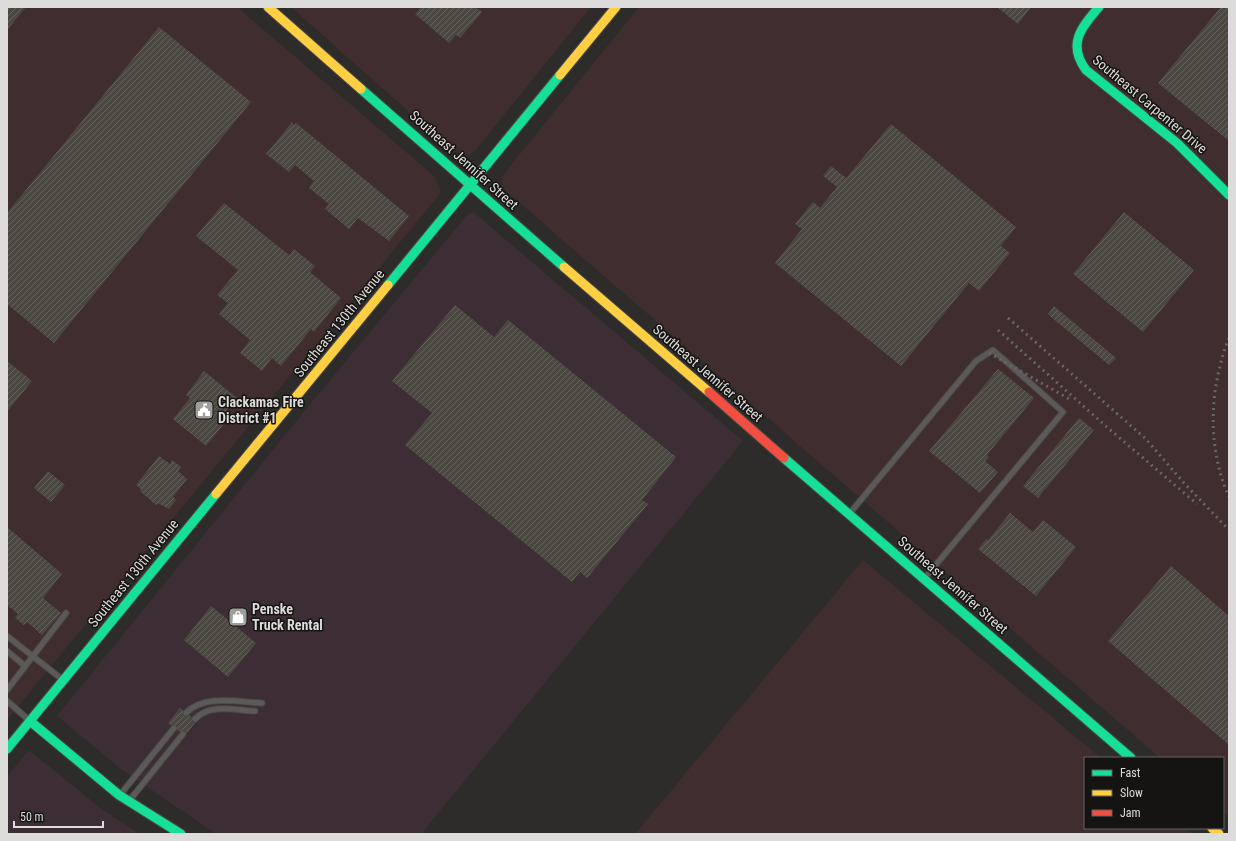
<svg xmlns="http://www.w3.org/2000/svg" width="1236" height="841" font-family="'Roboto Condensed',sans-serif">
	<style>
		.commercial { fill: #3d2e36 }
		.industrial { fill: #3f2e2d }
		.building { fill: url(#building-hatch) }
		.lines { fill: none; stroke-linecap: round; stroke-linejoin: round }
		.lane-casing { stroke: #494947; stroke-width: 7 }
		.fast-casing { stroke: #494947; stroke-width: 11 }
		.slow-casing { stroke: #494947; stroke-width: 11 }
		.jam-casing { stroke: #494947; stroke-width: 11 }
		.lane { stroke: #5b5a59; stroke-width: 5 }
		.fast { stroke: #16e098; stroke-width: 9 }
		.slow { stroke: #ffcf43; stroke-width: 9 }
		.jam { stroke: #f24e42; stroke-width: 9 }
		.rail { stroke: #676666; stroke-width: 3; stroke-dasharray: 2 4; stroke-linecap: butt }
		.labels { text-anchor: middle; dominant-baseline: central; stroke-width: 3; stroke-linejoin: round; paint-order: stroke }
		.street-label { font-size: 14px; fill: #dedcda; stroke: #151413 }
		.poi-label { font-size: 14px; font-weight: bold; fill: #dedcda; stroke: #151413; text-anchor: start }
	</style>
	<defs>
		<pattern id="building-hatch" width="6" height="6" patternUnits="userSpaceOnUse"><rect width="6" height="6" fill="#4b4841"/><path d="M-1 1l2-2M0 6l6-6M5 7l2-2" fill="none" stroke="#64625c"/></pattern>
	</defs>
	<rect width="100%" height="100%" fill="#2d2c2a"/>
	<path class="commercial" d="M473,212L743,441L421,834H216L121,769L57,716L307,408L468,214Z
		M29,750L103,810L140,834H7V776Z"/>
	<path class="industrial" d="M7,7H237L435,177L441,190L439,195L7,720Z
		M291,7H591L475,151L469,155L461,154L452,150Z
		M639,7H1229V817L1223,812V758H1160L507,192L502,186L501,180L503,175Z
		M863,560L1101,758H1085V828H1186L1193,834H635Z"/>
	<path class="building" d="M7,7H26L7,30Z
		M421,7H475L482,12L460,38L456,35L449,43L415,14Z
		M997,7H1031L1018,24Z
		M1221,7H1229V141L1158,83Z
		M159,27L251,102L54,343L7,304V213Z
		M292,122L294,125L296,123L409,216L389,241L358,218L349,229L325,209L329,204L309,188L314,181L295,165L289,172L266,154Z
		M891,124L1016,227L1001,246L1010,253L979,291L969,283L901,366L775,263L802,229L795,224L813,202L820,208L837,187L823,176L831,166L846,178Z
		M224,203L289,255L294,249L315,266L310,272L341,298L314,332L311,329L281,366L272,358L262,371L240,353L250,340L219,314L228,303L217,295L238,270L196,236Z
		M1124,212L1194,270L1143,332L1073,274Z
		M455,305L494,337L508,320L676,457L642,500L648,504L587,578L580,572L572,582L405,445L432,413L392,381Z
		M1054,306L1116,358L1109,365L1051,317L1048,314Z
		M7,361L32,381L7,412Z
		M998,369L1034,398L987,455L989,457L985,461L998,472L980,493L929,451Z
		M204,371L237,398L218,421L223,425L206,446L173,419L190,398L186,395Z
		M1079,418L1094,430L1038,498L1023,486Z
		M159,456L170,464L172,460L181,467L178,471L187,479L173,497L176,500L169,509L158,503L156,505L140,491L141,489L136,485Z
		M48,471L65,485L51,502L34,488Z
		M1010,513L1033,532L1043,520L1076,547L1036,596L978,549L987,538L988,540Z
		M7,527L62,574L43,598L61,613L42,635L27,622L24,625L15,618L18,614L7,605Z
		M1171,566L1229,616V745L1108,641Z
		M211,606L256,643L228,677L184,640Z
		M180,708L183,710V716L189,715L192,717V721L195,723L187,733L183,730L180,732L177,730V725H171L168,723Z"/>
	<g class="lines">
		<defs>
			<path id="lane" d="M850,513L976,361L993,350L1063,412L924,579
				M7,636L63,680
				M7,651L25,666
				M7,690L66,613
				M7,701L29,720
				M186,713C204,694 238,702 262,703
				M195,719C210,703 235,710 255,711
				M120,795L174,728
				M129,801L183,734"/>
			<path id="fast" d="M1099,7C1081,28 1067,44 1086,70L1177,143L1229,195
				M361,89L564,267
				M388,285L560,75
				M784,458L1131,758
				M30,721L119,795L181,834
				M7,749L216,494"/>
			<path id="slow" d="M268,7L361,89
				M560,75L616,7
				M564,267L709,392
				M216,494L388,285
				M1212,828L1219,834"/>
			<path id="jam" d="M709,392L784,458"/>
		</defs>
		<use href="#lane" class="lane-casing"/>
		<use href="#fast" class="fast-casing"/>
		<use href="#slow" class="slow-casing"/>
		<use href="#jam" class="jam-casing"/>
		<use href="#lane" class="lane"/>
		<use href="#fast" class="fast"/>
		<use href="#slow" class="slow"/>
		<use href="#jam" class="jam"/>
		<path class="rail" d="M1008,318L1146,439L1183,482L1229,530
			M998,330L1108,428L1197,504
			M1229,338C1209,388 1207,448 1229,497
			M989,353L1071,400"/>
	</g>
	<defs>
		<symbol id="civic-square" viewBox="-11 -11 22 22"><rect x="-9" y="-9" width="18" height="18" rx="4" fill="#a09e9c" stroke="#151413"/><path d="M-.6-6.5H3V-4.5H.6V-3L4-1V1h2V6H-6V1h2V-1L-.6-3ZM-1.2 2.5V6h2.4V2.5Z" fill="#fff"/></symbol>
		<symbol id="shop-square" viewBox="-11 -11 22 22"><rect x="-9" y="-9" width="18" height="18" rx="4" fill="#a09e9c" stroke="#151413"/><path d="M-5-2.5h2.3a2.7 3.5 0 0 1 5.4 0H5L5.5 6h-11ZM-1.5-2.5h3a1.5 2.3 0 0 0-3 0Z" fill="#fff"/></symbol>
	</defs>
	<g fill-rule="evenodd">
		<use href="#civic-square" x="193" y="399" width="22" height="22"/>
		<use href="#shop-square" x="227" y="606" width="22" height="22"/>
	</g>
	<g class="labels">
		<g class="street-label">
			<text transform="translate(1150 104) rotate(40)">Southeast Carpenter Drive</text>
			<text transform="translate(464 160) rotate(42)">Southeast Jennifer Street</text>
			<text transform="translate(339 323) rotate(-51)">Southeast 130th Avenue</text>
			<text transform="translate(708 373) rotate(41)">Southeast Jennifer Street</text>
			<text transform="translate(133 573) rotate(-51)">Southeast 130th Avenue</text>
			<text transform="translate(953 585) rotate(41)">Southeast Jennifer Street</text>
		</g>
		<g class="poi-label">
			<text x="218" y="402">Clackamas Fire<tspan x="218" dy="16">District #1</tspan></text>
			<text x="252" y="609">Penske<tspan x="252" dy="16">Truck Rental</tspan></text>
		</g>
	</g>
	<rect width="1236" height="841" fill="none" stroke="#dedcda" stroke-width="16"/>
	<rect x="1084" y="757" width="140" height="72" fill="#151413" stroke="#656463"/>
	<rect x="1092" y="770" width="20" height="6" fill="#16e098" stroke="#656463"/>
	<text x="1120" y="777" font-size="12" fill="#dedcda">Fast</text>
	<rect x="1092" y="790" width="20" height="6" fill="#ffcf43" stroke="#656463"/>
	<text x="1120" y="797" font-size="12" fill="#dedcda">Slow</text>
	<rect x="1092" y="810" width="20" height="6" fill="#f24e42" stroke="#656463"/>
	<text x="1120" y="817" font-size="12" fill="#dedcda">Jam</text>
	<path d="M14 821v6h89v-6" fill="none" stroke="#dedcda" stroke-width="2"/>
	<text x="20" y="821" font-size="12" fill="#dedcda" stroke="#151413" stroke-width="3" paint-order="stroke">50 m</text>
</svg>
